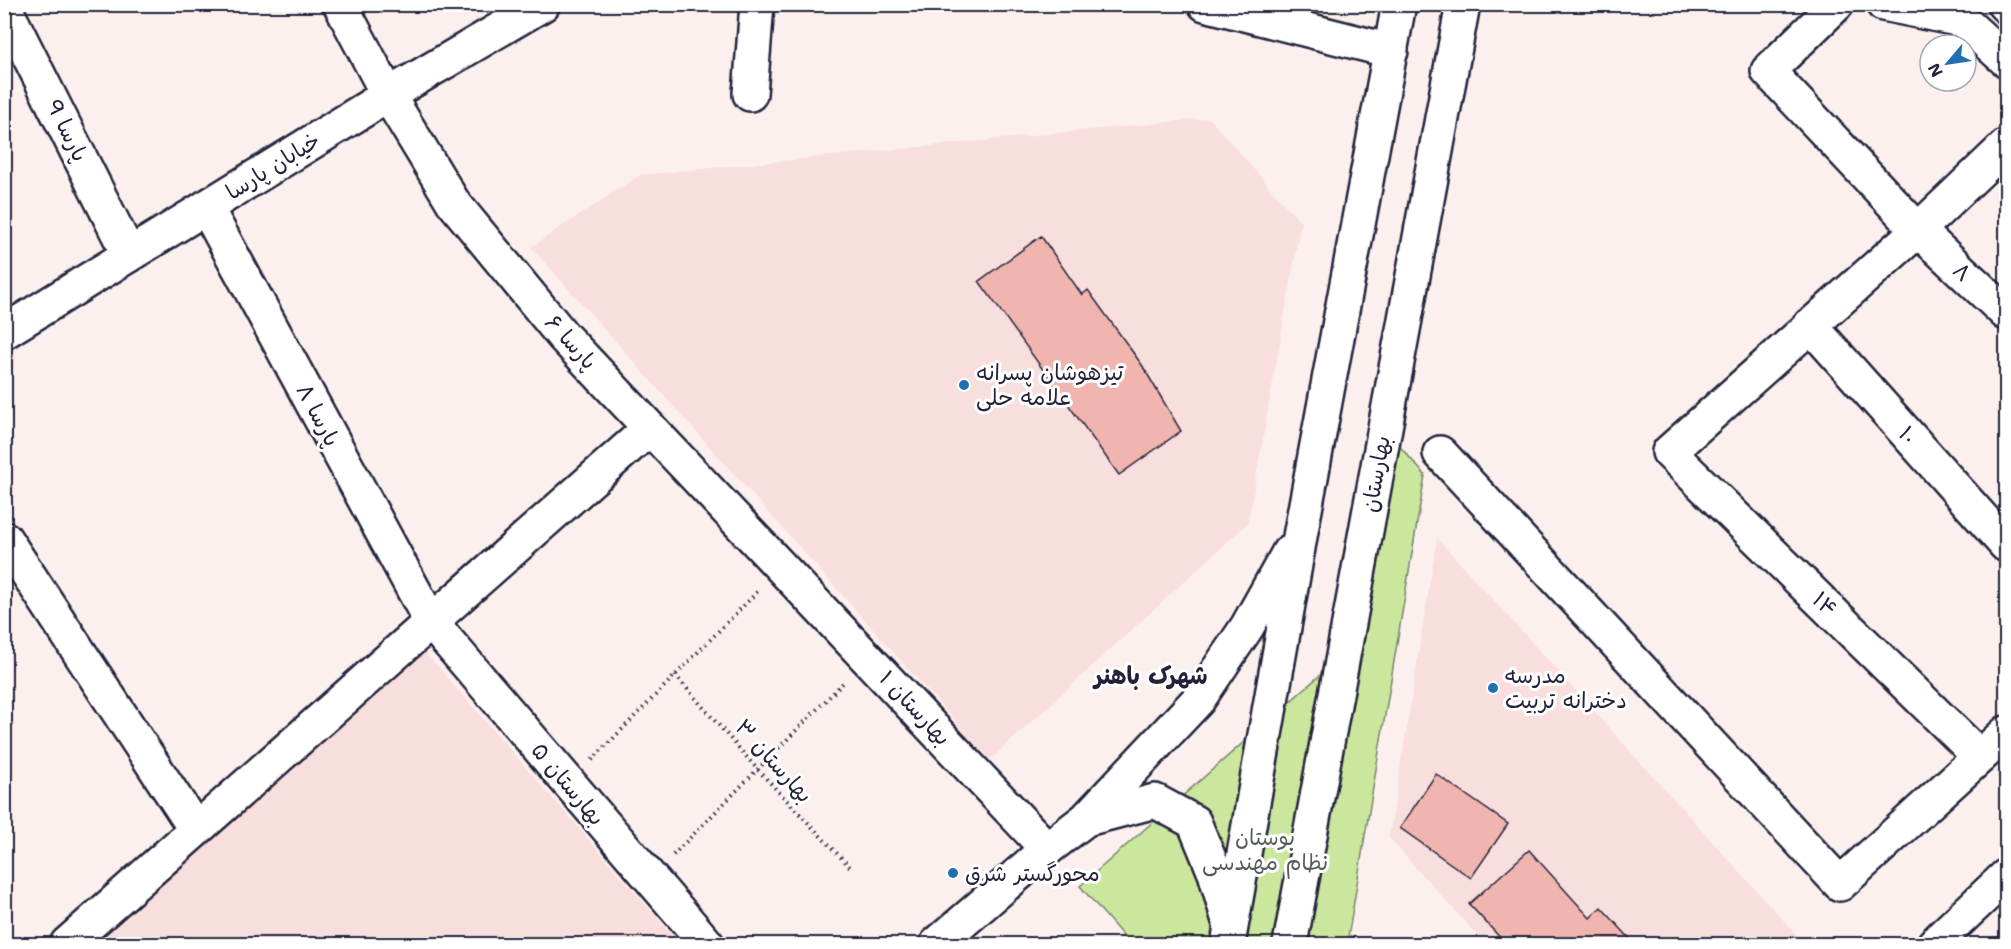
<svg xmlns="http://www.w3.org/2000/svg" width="2011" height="949" font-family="'Shantell Sans','Playpen Sans Arabic',sans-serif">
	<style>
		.built { fill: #f8dedc }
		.green { fill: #cbe69d; stroke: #76846c; stroke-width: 1.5 }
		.building { fill: #f0b5ae; stroke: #22223b; stroke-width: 1.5 }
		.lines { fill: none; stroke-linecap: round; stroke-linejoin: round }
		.minor-casing { stroke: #22223b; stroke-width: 38 }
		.tertiary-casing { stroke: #22223b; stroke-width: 38 }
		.path { stroke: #22223b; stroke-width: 4; stroke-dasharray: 1.5 4.5; stroke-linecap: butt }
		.minor { stroke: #fff; stroke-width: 33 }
		.tertiary { stroke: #fff; stroke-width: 33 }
		.poi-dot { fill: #1f6fb2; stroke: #fff; stroke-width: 2 }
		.labels { text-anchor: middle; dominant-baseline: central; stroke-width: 6; stroke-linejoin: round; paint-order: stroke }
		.street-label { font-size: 22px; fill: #22223b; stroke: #fff }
		.poi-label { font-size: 22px; fill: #22223b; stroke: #fff; text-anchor: start }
		.park-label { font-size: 22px; fill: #555d58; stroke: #fff }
		.neighbourhood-label { font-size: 24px; font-weight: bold; fill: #22223b; stroke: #fff }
	</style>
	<rect width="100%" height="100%" fill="#fcf0ef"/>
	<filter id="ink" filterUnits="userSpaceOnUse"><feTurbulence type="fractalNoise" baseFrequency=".0167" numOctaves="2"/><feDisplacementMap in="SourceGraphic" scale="12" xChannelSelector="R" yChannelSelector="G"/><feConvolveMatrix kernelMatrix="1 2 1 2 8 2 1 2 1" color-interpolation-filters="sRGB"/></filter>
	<g filter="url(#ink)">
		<path class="built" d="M1209,118L1301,223L1248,523L990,760L531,247L640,175Z
			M1437,538L1805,944H1485L1389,838Z
			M422,649L680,944H95Z"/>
		<path class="green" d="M1388,433L1425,475L1347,944H1130L1080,886L1344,654Z"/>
		<path class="building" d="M1041,236L1082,295L1088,290L1142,365L1181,431L1119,475L979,281Z
			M1436,774L1508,824L1471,878L1400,828Z
			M1529,850L1590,918L1601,907L1635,944H1506L1469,904Z"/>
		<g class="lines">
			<defs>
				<path id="minor" d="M340,4L388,95L453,202L563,336L1047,849
					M1205,4L1391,51
					M1837,4L1768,71L1918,230L2006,313
					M1883,4L1962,20L2006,60
					M4,6L129,255
					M750,94L757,4
					M206,207L431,622L707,944
					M1810,325L2006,545
					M4,332L388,95L543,4
					M1440,453L1840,884L2006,733
					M5,539L196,830
					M1980,757L1669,452L1918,230L2006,146
					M67,944L650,428"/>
				<path id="tertiary" d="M2004,4L2006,6
					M1086,819L1155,801L1194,822L1215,873L1229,921
					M937,944L1047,849L1086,819L1198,700L1247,627L1289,552
					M1228,944L1301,531L1399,4
					M1290,944L1463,4
					M1934,944L2006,876"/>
			</defs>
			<use href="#minor" class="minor-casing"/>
			<use href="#tertiary" class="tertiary-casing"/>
			<path class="path" d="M675,675L757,769L851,868
				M592,760L759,590
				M673,855L845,681"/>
			<use href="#minor" class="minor"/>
			<use href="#tertiary" class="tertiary"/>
		</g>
	</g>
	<g class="poi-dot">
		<circle cx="964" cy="385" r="6"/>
		<circle cx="1493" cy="688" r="6"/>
		<circle cx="953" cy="873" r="6"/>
	</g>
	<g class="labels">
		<g class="street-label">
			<text transform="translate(67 130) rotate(64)">پارسا 9</text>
			<text transform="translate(273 166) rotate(-32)">خیابان پارسا</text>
			<text transform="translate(1962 272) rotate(43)">۸</text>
			<text transform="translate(571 342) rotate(48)">پارسا ۶</text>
			<text transform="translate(318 415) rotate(62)">۸ پارسا</text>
			<text transform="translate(1908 435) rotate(48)">۱۰</text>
			<text transform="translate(1376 474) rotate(-80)">بهارستان</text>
			<text transform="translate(1825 604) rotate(44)">۱۴</text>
			<text transform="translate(915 708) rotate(47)">بهارستان ۱</text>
			<text transform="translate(774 761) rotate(48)">بهارستان ۳</text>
			<text transform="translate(568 784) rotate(50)">بهارستان ۵</text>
		</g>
		<g class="poi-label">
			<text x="976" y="372">تیزهوشان پسرانه<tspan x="976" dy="25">علامه حلی</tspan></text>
			<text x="1505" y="675">مدرسه<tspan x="1505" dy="25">دخترانه تربیت</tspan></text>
			<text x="965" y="873">محورگستر شرق</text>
		</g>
		<g class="park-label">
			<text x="1265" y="837">بوستان<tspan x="1265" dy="25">نظام مهندسی</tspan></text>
		</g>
		<g class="neighbourhood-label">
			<text x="1151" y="676">شهرک باهنر</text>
		</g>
	</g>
	<rect width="2011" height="949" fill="none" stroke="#fff" stroke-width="24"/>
	<rect x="12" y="12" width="1987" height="925" fill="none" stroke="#22223b" stroke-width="2" filter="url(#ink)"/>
	<g transform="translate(1948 63) rotate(241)"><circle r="28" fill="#ffffff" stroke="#a7a7b1" stroke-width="1.5"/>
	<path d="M0-4.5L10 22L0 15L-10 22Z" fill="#1f6fb2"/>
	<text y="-9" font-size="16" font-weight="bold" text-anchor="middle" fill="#22223b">N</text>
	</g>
</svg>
